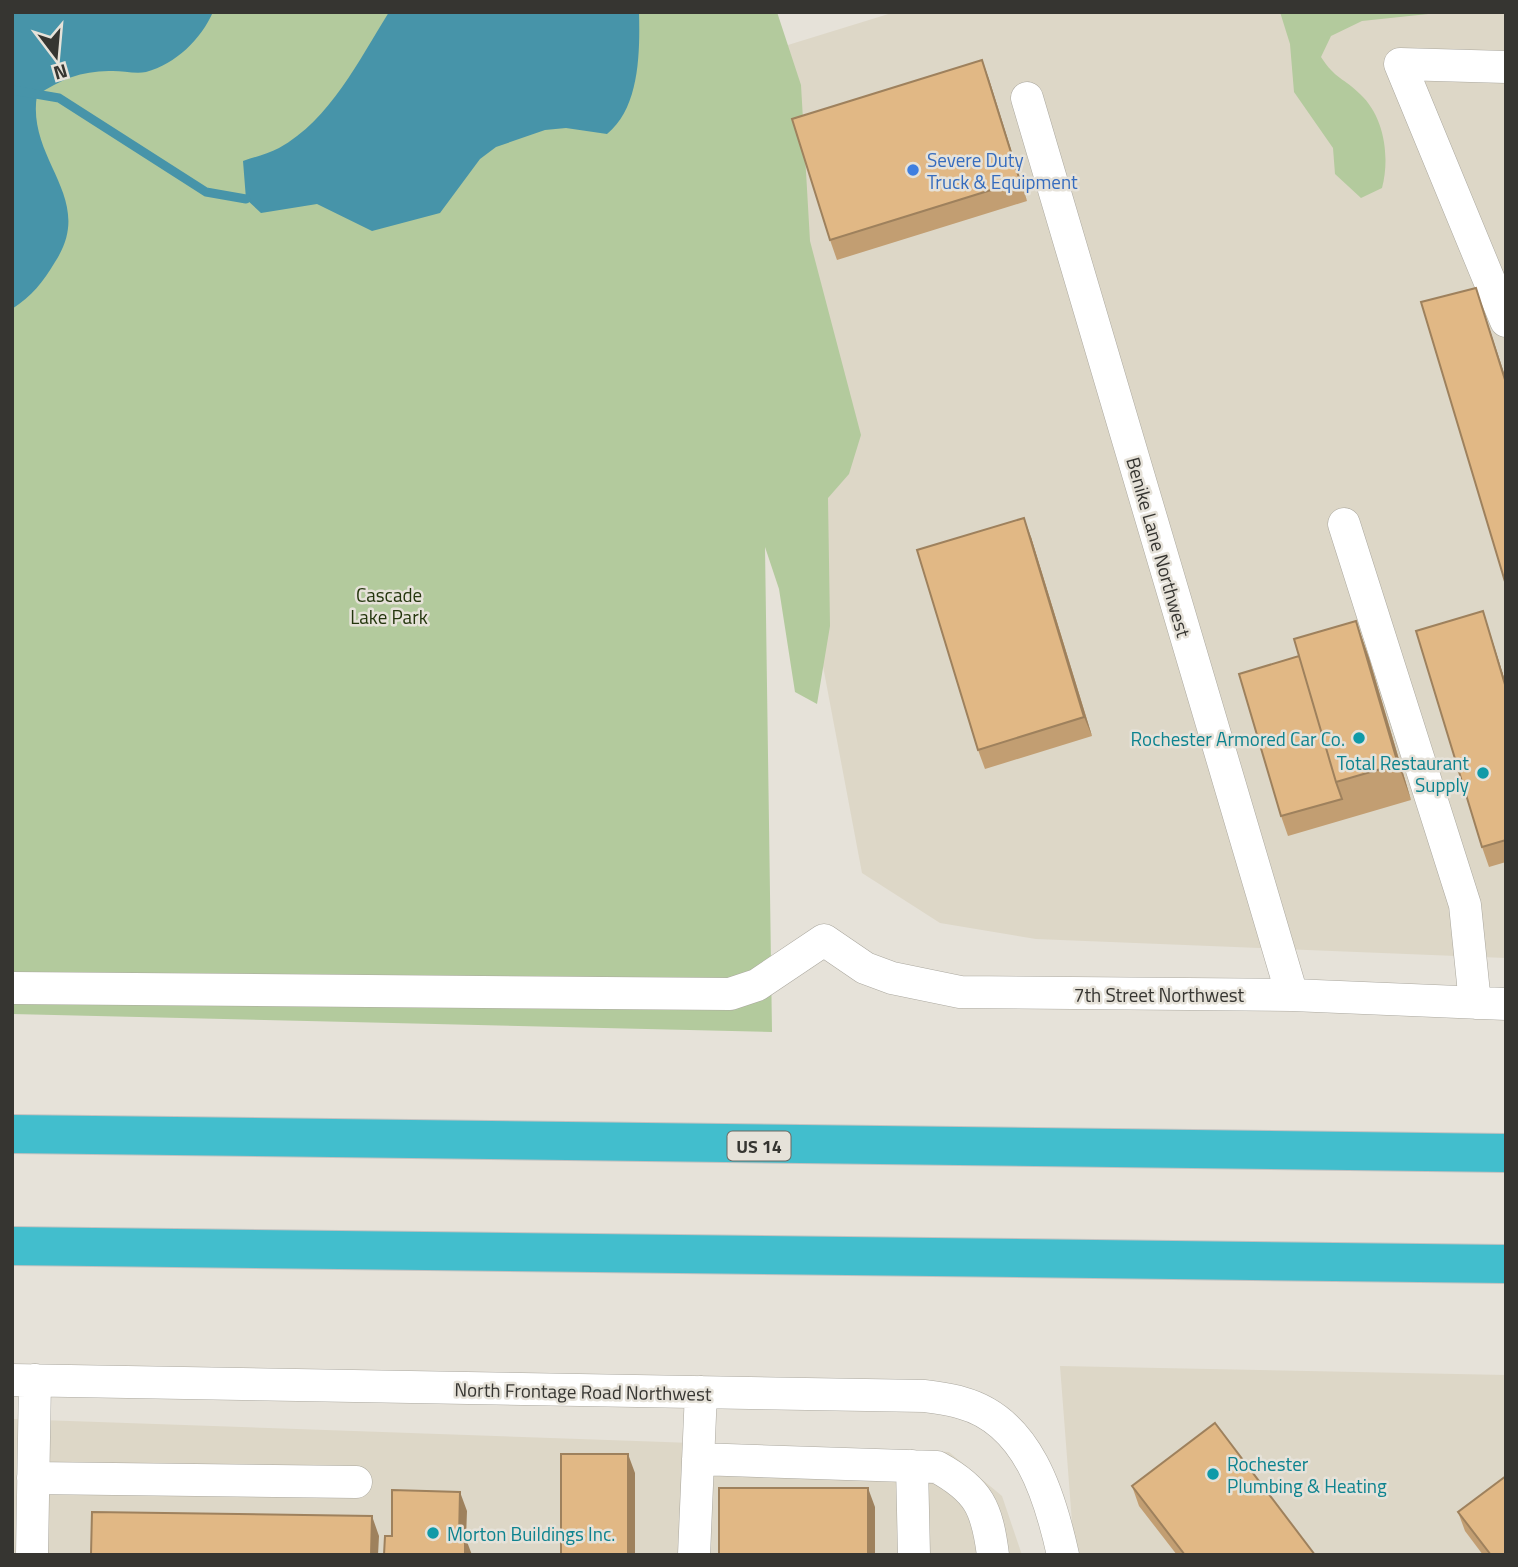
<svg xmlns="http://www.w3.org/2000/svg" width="1518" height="1567" font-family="'Titillium Web',sans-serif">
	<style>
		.built { fill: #ddd7c7 }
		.green { fill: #b3ca9d }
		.water { fill: #4794a9 }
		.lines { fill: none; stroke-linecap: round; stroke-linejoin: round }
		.stream { stroke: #4794a9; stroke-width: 9 }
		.minor-casing { stroke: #aba89f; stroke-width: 33 }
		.highway-casing { stroke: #c3c2c1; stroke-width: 40 }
		.minor { stroke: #fff; stroke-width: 32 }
		.highway { stroke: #42becd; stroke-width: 38 }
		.wall { fill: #c29e72 }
		.shaded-wall { fill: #9e815d }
		.building { fill: #e1b885; stroke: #9e815d; stroke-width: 2 }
		.shop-dot { fill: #3f7fe0; stroke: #e6e2d9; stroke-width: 2.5 }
		.culture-dot { fill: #0f9aa8; stroke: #e6e2d9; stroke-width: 2.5 }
		.labels { text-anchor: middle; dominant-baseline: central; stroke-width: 5; stroke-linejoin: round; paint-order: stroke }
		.shield { fill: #e6e2d9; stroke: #6b6963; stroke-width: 2 }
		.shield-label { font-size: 18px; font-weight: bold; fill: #363531 }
		.shop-label { font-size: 19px; fill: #366cbe; stroke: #e6e2d9; text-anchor: start }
		.street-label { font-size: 19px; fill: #363531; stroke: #e6e2d9 }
		.park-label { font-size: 19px; fill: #24360d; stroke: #e6e2d9 }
		.culture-label { font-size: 19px; fill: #0d838f; stroke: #e6e2d9; text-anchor: end }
	</style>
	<rect width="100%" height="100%" fill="#e6e2d9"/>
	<path class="built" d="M895,12H1506V958L1036,939L940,923L862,873L763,348L759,54Z
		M1060,1366L1506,1375V1555H1078L1073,1535Z
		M12,1419L949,1452L1002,1496L1022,1555H12Z"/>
	<path class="green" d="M12,12H777L801,85L810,241L861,435L849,474L828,498L830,626L817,704L795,692L779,589L765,547L772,1032L12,1014Z
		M1280,12H1447L1362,21L1331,36L1321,57C1335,79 1344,78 1360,94C1385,117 1390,158 1382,188L1361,198L1335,174L1333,148L1294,92L1290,44Z"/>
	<path class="water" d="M12,12H213C201,39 176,64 146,72C136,74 123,71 113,71C84,70 61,79 37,95C26,161 97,198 55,262C43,282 32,296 12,309Z
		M389,12H639C640,51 640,108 607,134L566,128L545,130L496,147L480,159L440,213L372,231L317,204L261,213L246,199L243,161C254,157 268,154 279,148C330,120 359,60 389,12Z"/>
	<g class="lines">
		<path class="stream" d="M12,90L59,98L206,192L246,199"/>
		<defs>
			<path id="minor" d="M1506,67L1400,64L1506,321
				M1027,98L1292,995
				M1344,524L1465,905L1475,1003
				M12,988L730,994L757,985L824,940L865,968L892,978L960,992L1292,995L1506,1004
				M12,1380L925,1396C937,1398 950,1399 962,1403C1028,1421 1050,1496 1063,1555
				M698,1459L937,1467C979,1490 987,1508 993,1555
				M912,1466L914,1555
				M33,1478L356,1482
				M32,1555L35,1380
				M694,1555L701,1392"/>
			<path id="highway" d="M12,1134L1506,1153
				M12,1246L1506,1264"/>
		</defs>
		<use href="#minor" class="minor-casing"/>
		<use href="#highway" class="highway-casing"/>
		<use href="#minor" class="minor"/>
		<use href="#highway" class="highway"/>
	</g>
	<path class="wall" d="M982,60L1027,201L837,260L830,240Z
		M1031,537L1092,736L985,769L978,750Z
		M1483,611L1506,684V862L1489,867L1482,847Z
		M1356,621L1369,658L1411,800L1288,836L1281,816L1299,656Z
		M1132,1486L1315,1555H1177L1139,1506Z
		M1458,1512L1506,1555H1483L1465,1531Z"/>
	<path class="shaded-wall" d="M982,60L989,79L1027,201L1020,181Z
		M1476,288L1506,379V383Z
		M1024,518L1031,537L1092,736L1084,717Z
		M1483,611L1506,684V688Z
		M1356,621L1369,658L1411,800L1398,764Z
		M628,1454L635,1473V1555H628Z
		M868,1488L875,1507V1555H868Z
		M460,1492L467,1511L466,1539L472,1555H465L459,1537Z
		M372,1516L379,1536L378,1555H371Z"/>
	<path class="building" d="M982,60L1020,181L830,240L792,119Z
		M1476,288L1506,383V585L1421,302Z
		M1024,518L1084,717L978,750L917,550Z
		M1483,611L1506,688V840L1482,847L1416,631Z
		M1356,621L1398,764L1336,782L1294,639Z
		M1299,656L1336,782L1342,799L1281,816L1239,674Z
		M1215,1423L1315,1555H1185L1132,1486Z
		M561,1454H628V1555H561Z
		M1506,1476V1555H1491L1458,1512Z
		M719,1488H868V1555H719Z
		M392,1490L460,1492L459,1537H465V1555H384L385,1536H392Z
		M92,1512L372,1516L371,1555H91Z"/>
	<circle class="shop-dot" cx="913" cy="170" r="7"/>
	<g class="culture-dot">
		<circle cx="1359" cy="738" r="7"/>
		<circle cx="1483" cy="773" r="7"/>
		<circle cx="1213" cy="1474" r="7"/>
		<circle cx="433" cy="1533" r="7"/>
	</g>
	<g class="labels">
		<rect class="shield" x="727.5" y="1131.5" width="63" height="29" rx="5"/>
		<g class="shield-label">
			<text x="759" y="1146">US 14</text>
		</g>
		<g class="shop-label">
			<text x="927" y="159">Severe Duty<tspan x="927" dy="22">Truck &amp; Equipment</tspan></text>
		</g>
		<g class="street-label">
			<text transform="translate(1159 547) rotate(74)">Benike Lane Northwest</text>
			<text x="1159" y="994">7th Street Northwest</text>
			<text transform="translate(583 1391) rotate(1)">North Frontage Road Northwest</text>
		</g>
		<g class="park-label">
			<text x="389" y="594">Cascade<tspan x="389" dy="22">Lake Park</tspan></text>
		</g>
		<g class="culture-label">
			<text x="1345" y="738">Rochester Armored Car Co.</text>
			<text x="1469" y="762">Total Restaurant<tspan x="1469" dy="22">Supply</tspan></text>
			<text x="1227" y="1463" text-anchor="start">Rochester<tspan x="1227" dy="22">Plumbing &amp; Heating</tspan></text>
			<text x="447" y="1533" text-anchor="start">Morton Buildings Inc.</text>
		</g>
	</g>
	<rect width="1518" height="1567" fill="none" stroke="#363531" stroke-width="28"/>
	<g transform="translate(56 56) rotate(164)" stroke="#e6e2d9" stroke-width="5" paint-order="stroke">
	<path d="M0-5L12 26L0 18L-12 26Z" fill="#363531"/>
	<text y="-10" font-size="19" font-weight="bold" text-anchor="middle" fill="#363531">N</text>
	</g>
</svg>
